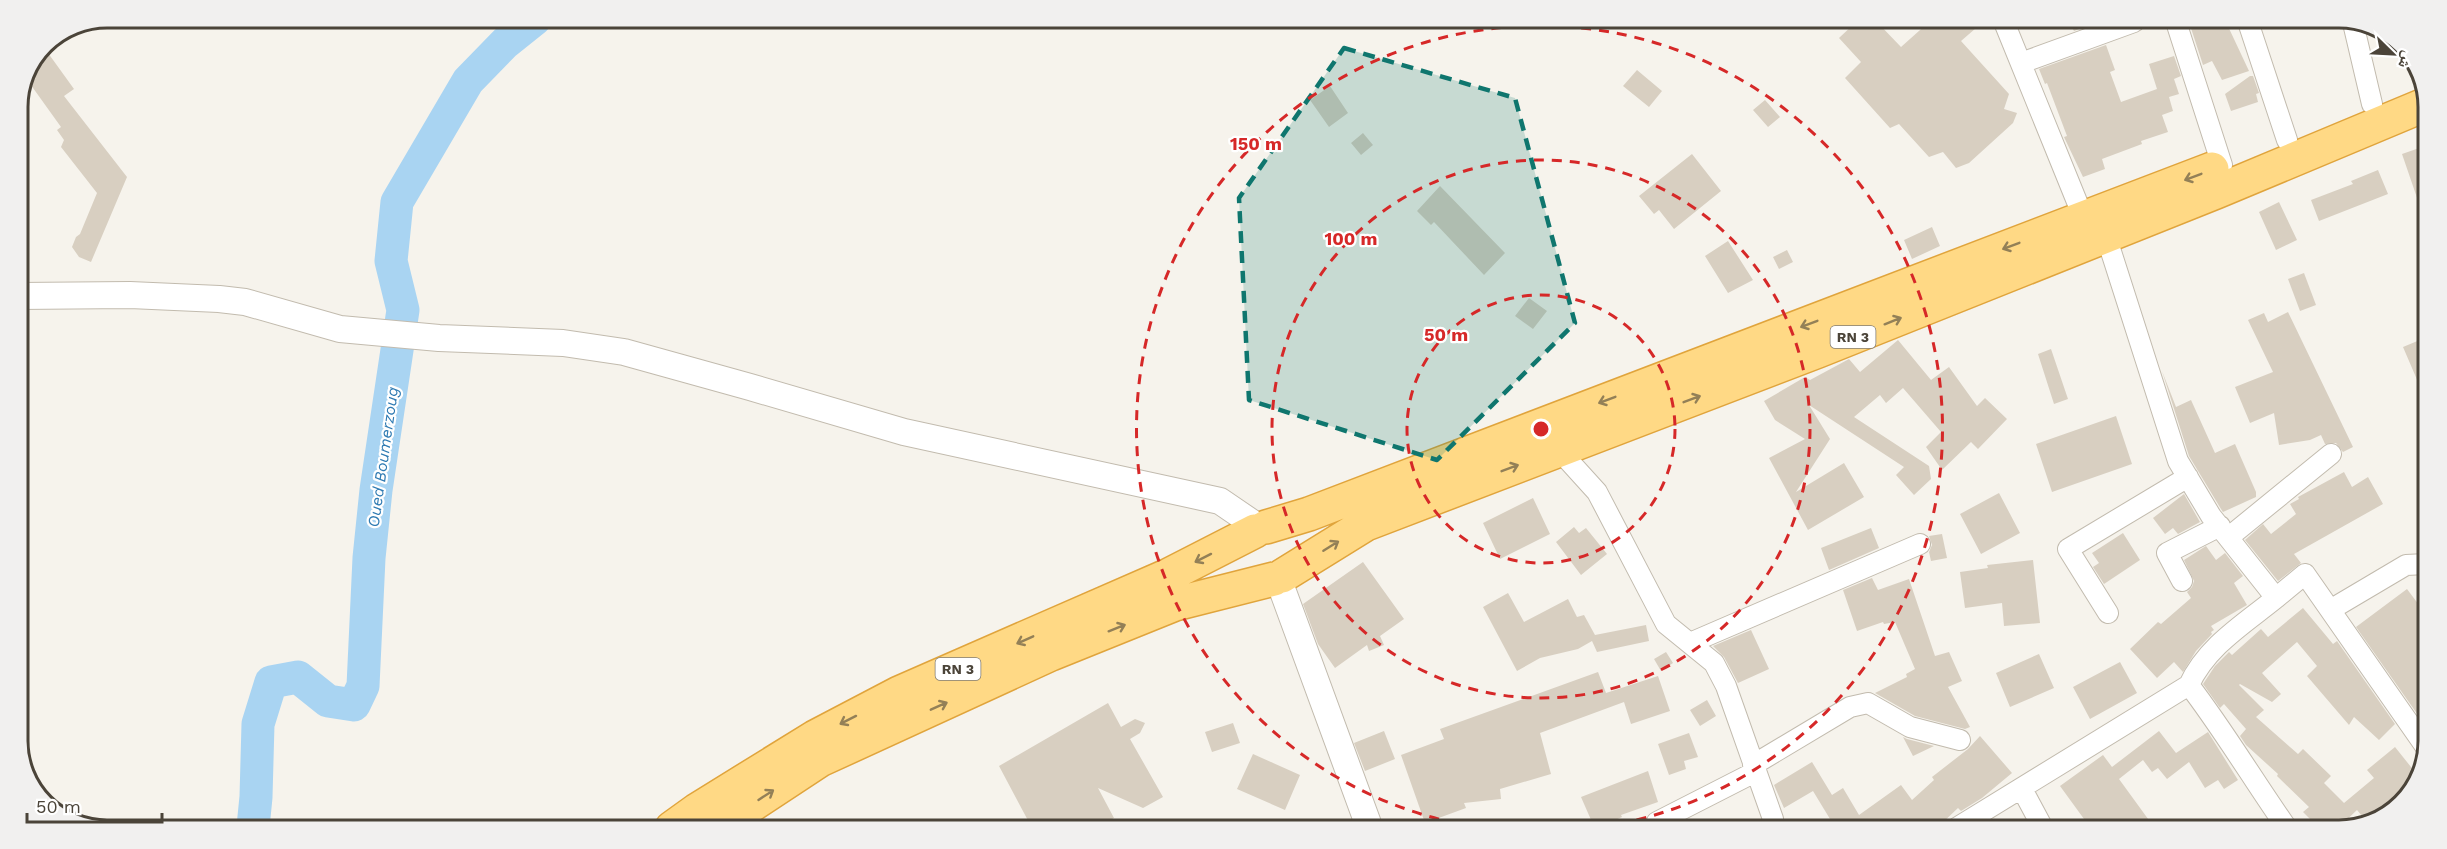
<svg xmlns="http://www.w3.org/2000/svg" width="2447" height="849" font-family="'Work Sans','Noto Naskh Arabic',sans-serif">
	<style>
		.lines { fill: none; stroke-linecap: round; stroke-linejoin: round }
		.river { stroke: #a9d4f2; stroke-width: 33 }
		.building { fill: #d8cfc1 }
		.minor-casing { stroke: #c2bbae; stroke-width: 22 }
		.tertiary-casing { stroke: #c2bbae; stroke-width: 28 }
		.trunk-casing { stroke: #e0a43c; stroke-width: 36 }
		.minor { stroke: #fff; stroke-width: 20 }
		.tertiary { stroke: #fff; stroke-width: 26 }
		.trunk { stroke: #ffd985; stroke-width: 33 }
		.oneway { stroke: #938057 }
		.marked { fill: #0f766e; fill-opacity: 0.2; stroke: #0f766e; stroke-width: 4.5; stroke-dasharray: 12 8; stroke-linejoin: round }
		.ring { fill: none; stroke: #d62828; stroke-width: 3; stroke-dasharray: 10 8 }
		.labels { text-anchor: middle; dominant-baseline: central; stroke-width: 4.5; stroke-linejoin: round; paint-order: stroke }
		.shield { fill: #fff; stroke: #817c74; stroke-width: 1.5 }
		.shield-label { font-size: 14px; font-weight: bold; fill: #4b4439 }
		.water-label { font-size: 16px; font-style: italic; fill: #2e7ab2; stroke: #fff }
		.rim { fill: none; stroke: #4b4439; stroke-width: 3 }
		.centre { fill: #d62828; stroke: #fff; stroke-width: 3 }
		.ring-label { font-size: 18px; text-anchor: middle; font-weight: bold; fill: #d62828; stroke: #fff; stroke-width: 4.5; stroke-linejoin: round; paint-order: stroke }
	</style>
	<rect width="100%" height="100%" fill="#f6f3ec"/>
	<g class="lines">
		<path class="river" d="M253,827L256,797L258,724L271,682L298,677L328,701L354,705L363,686L369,558L376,490L403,310L391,261L397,202L468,81L505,43L535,19"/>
	</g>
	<path class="building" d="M1856,22H1877L1901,47L1929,22H1983L1961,41L2009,94L2004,109L2017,113L2013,123L1969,163L1956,168L1943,152L1929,157L1899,124L1890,128L1845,78L1861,62L1839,38Z
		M2069,22H2088L2089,25L2074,31Z
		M2189,22H2226L2249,71L2222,80L2212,61L2203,65Z
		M2106,45L2115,70L2110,72L2121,102L2157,89L2149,64L2174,56L2181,76L2174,79L2179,94L2169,97L2173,111L2162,115L2168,132L2141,141L2142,144L2102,159L2105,169L2083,177L2064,137L2067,136L2047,83L2045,84L2039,69Z
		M43,46L74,89L64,96L127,177L91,262L79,257L72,247L76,237L80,234L97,193L61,147L64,140L57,130L61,127L28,81Z
		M1637,70L1662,91L1649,107L1623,86Z
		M2250,76H2253L2259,93L2256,94L2258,102L2231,111L2225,94Z
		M1330,86L1348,113L1329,127L1310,100Z
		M1765,100L1780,117L1768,127L1753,110Z
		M1363,133L1373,145L1361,155L1351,143Z
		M2428,145V223L2426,224L2402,154Z
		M1692,154L1721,191L1674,229L1659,210L1654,214L1639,196Z
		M2378,170L2388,194L2319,221L2311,200L2353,184L2351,181Z
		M1440,186L1505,253L1484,275L1434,222L1431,225L1417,211Z
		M2279,202L2297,240L2276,250L2259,212Z
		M1932,227L1940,246L1912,259L1904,240Z
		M1728,241L1753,280L1728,293L1705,256Z
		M1787,250L1793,262L1779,269L1773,257Z
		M2304,273L2316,305L2300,311L2288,279Z
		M1529,298L1547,311L1533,329L1515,316Z
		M2288,312L2353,447L2343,452L2336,443L2325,444L2321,435L2310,440L2279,445L2274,413L2250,423L2235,387L2273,372L2248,320L2264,313L2268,322Z
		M2427,337V403L2403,347Z
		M1898,340L1931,380L1949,367L1977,406L1985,398L2007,419L1978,449L1971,442L1942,470L1926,447L1941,432L1903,388L1886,403L1880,395L1854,417L1929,466L1931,479L1914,495L1896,475L1904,467L1809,405L1830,439L1796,492L1844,463L1864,497L1808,530L1769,458L1805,439L1775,420L1764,401L1805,377L1810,380L1849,359L1860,372Z
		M2051,349L2068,399L2054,404L2038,354Z
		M2162,371L2176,407L2191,400L2215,453L2235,444L2256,492V497L2223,512L2221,509L2189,456Z
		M2116,416L2132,464L2052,492L2036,444Z
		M2344,472L2352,487L2368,477L2383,504L2294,554L2301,563L2278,581L2245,540L2263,524L2271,534L2296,514L2290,504L2299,499L2298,497Z
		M1999,493L2020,533L1981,554L1960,514Z
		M2184,494L2200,522L2178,534L2173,528L2165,534L2153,518Z
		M1533,498L1550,534L1500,559L1483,523Z
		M1574,527L1579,533L1586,528L1607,554L1581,575L1556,542Z
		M1871,528L1879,548L1829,570L1821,548Z
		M2123,533L2140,560L2104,584L2093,567L2099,563L2092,553Z
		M1942,534L1947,558L1931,561L1929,552L1932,545L1929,536Z
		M2206,546L2216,560L2225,553L2243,576L2234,583L2247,605L2211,626L2214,630L2211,632L2212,634L2196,651L2183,672L2174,662L2157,678L2130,649L2158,622L2161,624L2191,598L2187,592L2192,587L2194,581L2184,560Z
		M2033,560L2040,623L2004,626L2002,603L1965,608L1960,572L1988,568L1987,565Z
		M1363,562L1404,619L1380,636L1384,645L1369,651L1367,645L1335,668L1318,644L1303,604Z
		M1872,578L1878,590L1909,579L1935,656L1949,652L1962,681L1948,687L1970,727L1965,729L1915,716L1875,693L1907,677L1906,674L1915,669L1895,622L1884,624L1883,622L1857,631L1843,590Z
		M2407,589L2425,613V725L2356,627Z
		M1508,593L1524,622L1568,599L1577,617L1584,615L1595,635L1646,625L1649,641L1597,652L1592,641L1578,649L1540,658L1517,671L1483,607Z
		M2303,608L2333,644L2337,641L2395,724L2379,740L2354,717L2349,725L2307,676L2317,666L2297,642L2262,673L2281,694L2272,702L2240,684L2239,685L2264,710L2256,717L2298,754L2303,749L2331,776L2324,783L2344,803L2374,778L2367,770L2395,747L2419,777L2394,813L2367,822L2357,810L2335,831H2331L2325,824L2320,829L2303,812L2309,807L2277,776L2278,774L2246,745L2240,736L2246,729L2224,704L2220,708L2203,684L2215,666L2229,652L2232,655L2261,629L2268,637Z
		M1751,630L1769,669L1738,683L1724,657L1713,646Z
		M1666,652L1673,663L1661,671L1654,659Z
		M2039,654L2054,688L2010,707L1996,673Z
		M2120,662L2137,693L2090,719L2073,687Z
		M1598,672L1606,693L1658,676L1670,711L1631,724L1624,702L1540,733L1551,774L1500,789L1501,799L1464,803L1466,808L1425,823L1401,755L1444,739L1440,729Z
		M1707,700L1716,716L1700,726L1690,710Z
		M1108,703L1121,727L1135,719L1145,723L1140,733L1130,739L1163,797L1143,808L1098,788L1114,818L1096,828H1067L1063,820L1049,828H1032L999,766Z
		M1233,723L1240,743L1212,752L1205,732Z
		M1384,731L1395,759L1365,771L1354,743Z
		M2159,731L2176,753L2208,732L2238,780L2224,789L2218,780L2205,788L2189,762L2167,779L2158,768L2152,772L2143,760L2119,779L2151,823L2141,831L2092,830L2060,786L2103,755L2112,767Z
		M1689,733L1698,757L1684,761L1686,769L1669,775L1658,744Z
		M1980,736L2012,773L1982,798L1961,811L1958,808L1938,827L1934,823L1924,830H1814L1830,819L1813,791L1784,808L1774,785L1812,762L1832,795L1843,788L1859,815L1901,785L1912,800L1934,780L1932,777L1968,749Z
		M1903,737L1907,739L1934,746L1913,756Z
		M1253,754L1300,775L1285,810L1237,789Z
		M1648,771L1658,802L1621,815L1622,817L1595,829L1581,797Z"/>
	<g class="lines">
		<defs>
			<path id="minor" d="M2004,22L2084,219
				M2176,22L2222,165
				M2248,22L2287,140
				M2353,23L2372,104
				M2021,63L2134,22
				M1558,449L1597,492L1666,624L1714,663L1726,686L1773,819
				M2229,537L2331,454
				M2182,581L2167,553L2220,526
				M2276,598L2305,574L2425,746
				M2330,610L2406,565L2426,564
				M2108,613L2068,549L2188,477
				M1690,643L1920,544
				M2189,685C2225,732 2255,783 2289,831
				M1753,765L1850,707L1868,703L1910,727L1960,740
				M2022,789L2044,830
				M1657,830V822L1755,772
				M1953,830L2189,685C2207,646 2244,624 2276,598L2211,516L2178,461L2106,236"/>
			<path id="tertiary" d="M18,296L130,295L219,299L245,302L340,329L439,338L563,343L624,352L750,387L904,432L1220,501L1261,529
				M1278,578L1370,829"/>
			<path id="trunk" d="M1266,527L1309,514L2212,169
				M1282,576L1366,524L1818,351L2216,192L2429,103
				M672,828L697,810L815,737L899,693L1169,575L1255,531
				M717,828L820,760L1051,654L1175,604L1274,579"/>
		</defs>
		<use href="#minor" class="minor-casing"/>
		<use href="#tertiary" class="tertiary-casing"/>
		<use href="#trunk" class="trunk-casing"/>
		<use href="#minor" class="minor"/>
		<use href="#tertiary" class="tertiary"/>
		<use href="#trunk" class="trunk"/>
	</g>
	<defs><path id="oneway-shaft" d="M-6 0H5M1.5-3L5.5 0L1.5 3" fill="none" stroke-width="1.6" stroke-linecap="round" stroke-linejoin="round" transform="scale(1.5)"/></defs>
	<g class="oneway">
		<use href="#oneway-shaft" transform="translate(2193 177) rotate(159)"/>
		<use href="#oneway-shaft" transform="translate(2011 246) rotate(159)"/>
		<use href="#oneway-shaft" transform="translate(1893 321) rotate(-22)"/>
		<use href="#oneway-shaft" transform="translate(1809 324) rotate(159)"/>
		<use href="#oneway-shaft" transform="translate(1692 399) rotate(-21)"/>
		<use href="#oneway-shaft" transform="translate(1607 400) rotate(159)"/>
		<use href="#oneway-shaft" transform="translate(1510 468) rotate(-21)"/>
		<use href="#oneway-shaft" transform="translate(1331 546) rotate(-32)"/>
		<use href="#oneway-shaft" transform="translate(1203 558) rotate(153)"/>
		<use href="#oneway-shaft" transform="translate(1117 628) rotate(-22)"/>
		<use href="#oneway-shaft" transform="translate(1025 640) rotate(156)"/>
		<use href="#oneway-shaft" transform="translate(939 706) rotate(-24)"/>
		<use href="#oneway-shaft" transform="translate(848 720) rotate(153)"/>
		<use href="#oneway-shaft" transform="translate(766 795) rotate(-33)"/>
	</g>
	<path class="marked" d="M1344,48L1515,98L1575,323L1437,460L1249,400L1239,198Z"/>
	<g class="ring">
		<circle cx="1541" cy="429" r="134"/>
		<circle cx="1541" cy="429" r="269"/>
		<path d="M1492 829A403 403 0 1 1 1587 829"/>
	</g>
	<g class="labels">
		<g class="shield">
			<rect x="1830.5" y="326" width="45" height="22" rx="4.5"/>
			<rect x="935.5" y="658" width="45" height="22" rx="4.5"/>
		</g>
		<g class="shield-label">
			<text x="1853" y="337">RN 3</text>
			<text x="958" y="669">RN 3</text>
		</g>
		<g class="water-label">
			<text transform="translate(383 457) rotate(-82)">Oued Boumerzoug</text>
		</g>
	</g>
	<path d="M0 0H2447V849H0ZM107 28H2339A79 79 0 0 1 2418 107V741A79 79 0 0 1 2339 820H107A79 79 0 0 1 28 741V107A79 79 0 0 1 107 28Z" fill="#f1f0ef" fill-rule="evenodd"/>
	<path class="rim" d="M107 28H2339A79 79 0 0 1 2418 107V741A79 79 0 0 1 2339 820H107A79 79 0 0 1 28 741V107A79 79 0 0 1 107 28Z"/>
	<circle cx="1541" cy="429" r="9" class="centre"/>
	<g class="ring-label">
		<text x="1256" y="150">150 m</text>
		<text x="1351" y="245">100 m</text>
		<text x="1446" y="341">50 m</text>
	</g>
	<g transform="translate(2393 54) rotate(114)" stroke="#ffffff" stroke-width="4.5" paint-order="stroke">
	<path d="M0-4.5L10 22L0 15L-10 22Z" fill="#4b4439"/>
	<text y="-9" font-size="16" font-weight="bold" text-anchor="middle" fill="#4b4439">ش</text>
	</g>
	<path d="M27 813v9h135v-9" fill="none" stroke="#4b4439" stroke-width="3"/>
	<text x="36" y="813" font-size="18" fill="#4b4439" stroke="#ffffff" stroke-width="4.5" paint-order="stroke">50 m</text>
</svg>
